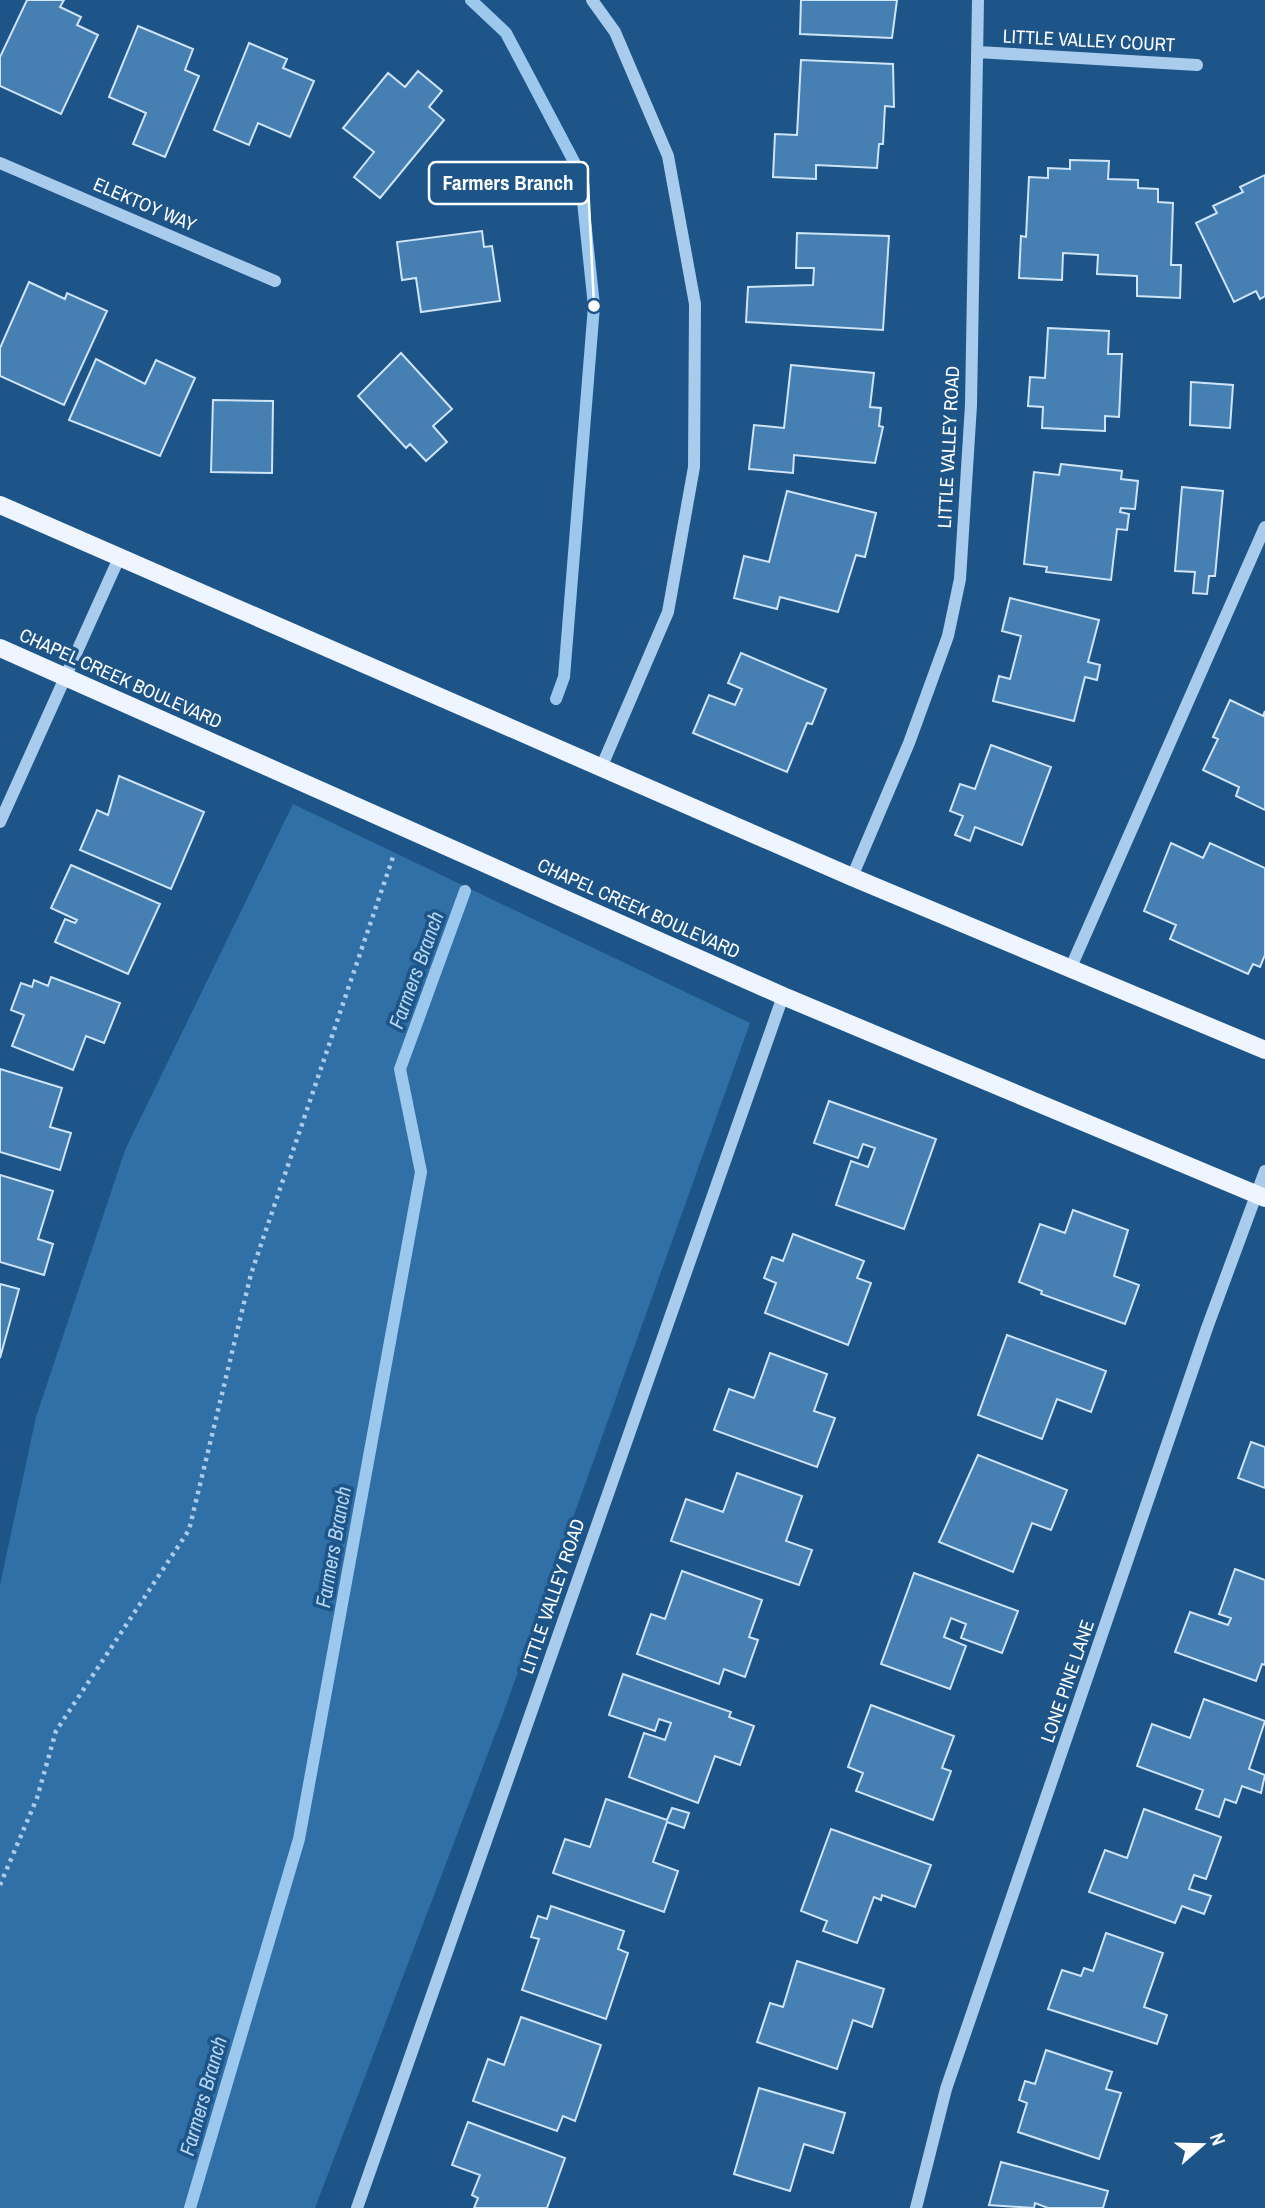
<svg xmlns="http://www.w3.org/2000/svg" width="1265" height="2208" font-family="'Archivo Narrow',sans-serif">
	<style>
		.green { fill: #316fa7 }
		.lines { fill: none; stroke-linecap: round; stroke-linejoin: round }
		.stream { stroke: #9cc8ed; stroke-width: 12 }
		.building { fill: #467fb2; stroke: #cee4f8; stroke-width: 2 }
		.path { stroke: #a9ccec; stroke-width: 4.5; stroke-dasharray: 3.5 5; stroke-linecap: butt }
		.minor { stroke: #a9ccec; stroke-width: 12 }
		.major { stroke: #eef5ff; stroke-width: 18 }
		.labels { text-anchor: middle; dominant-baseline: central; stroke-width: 7; stroke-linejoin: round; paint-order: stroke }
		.street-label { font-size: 19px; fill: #fff; stroke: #1e5589 }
		.water-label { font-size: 21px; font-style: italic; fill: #b4d6f3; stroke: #1e5589 }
		.leader { fill: none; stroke: #fff; stroke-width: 2.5 }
		.callout-dot { fill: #fff; stroke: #1e5589; stroke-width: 2.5 }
		.callout { fill: #1e5589; stroke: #fff; stroke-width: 2.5 }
		.callout-label { font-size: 21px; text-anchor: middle; font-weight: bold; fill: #fff }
	</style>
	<rect width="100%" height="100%" fill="#1e5589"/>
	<path class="green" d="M293,804L750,1023L504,1711L315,2208H0V1585L36,1417L125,1150Z"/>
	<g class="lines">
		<path class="stream" d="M471,0L506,33L580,173L594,306L564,677L556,699
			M190,2208L299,1839L421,1172L400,1069L465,891"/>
	</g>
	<path class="building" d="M27,0H64L60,7L81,17L77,25L98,35L61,114L0,86V57Z
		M801,0H897L892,38L800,34Z
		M138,26L193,49L185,70L199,76L165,157L133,144L146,113L109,97Z
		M249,43L287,59L283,68L314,81L290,137L258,123L249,145L214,130Z
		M801,60L893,64L894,107L885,106L883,144H879L877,168L816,165V179L773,177L775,134L797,135Z
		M418,71L442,91L429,107L444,120L380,198L354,177L374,152L343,128L388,73L405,87Z
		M1070,160L1109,161L1108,179L1138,180V188L1158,189V202L1173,203L1171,265H1181L1180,298L1137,296V276L1097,274L1098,255L1063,253L1062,280L1019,278L1021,236L1026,237L1029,177L1048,178V168L1070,169Z
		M1265,175V296L1260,299L1256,291L1234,302L1196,223L1217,213L1213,206L1243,192L1240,187Z
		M482,231L484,247L492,246L500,301L421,312L416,278L402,280L397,242Z
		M797,233L889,236L883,330L746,322L748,287L813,285L814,268H796Z
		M29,282L65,299L67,293L107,311L64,405L0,376V348Z
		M1048,328L1109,331L1108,354H1122L1119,417L1105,416V431L1042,428L1043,407L1028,406L1030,377L1045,378Z
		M401,353L452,409L433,426L447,442L426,461L410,444L406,448L358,396Z
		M96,359L145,384L156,360L195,378L160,456L69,420Z
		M791,365L874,373L870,407L881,408L879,426L883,427L875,463L794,455L793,473L749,469L754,425L784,428Z
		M1191,382L1233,385L1230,428L1190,425Z
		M213,400L273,401L272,473L211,472Z
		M1061,464L1122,471L1121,479L1138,481L1135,509L1121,508L1120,512L1129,514L1127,530L1117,529L1111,580L1046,572L1047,567L1024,564L1034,472L1059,475Z
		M1182,487L1223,491L1215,576H1209L1207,594L1193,593L1195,572L1175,571Z
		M787,491L876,513L865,557L856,555L838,612L780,597L777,609L734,598L744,556L769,562Z
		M1010,598L1099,620L1088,662L1100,665L1097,680L1085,677L1074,721L993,701L999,676L1010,679L1021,636L1002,631Z
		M741,653L826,689L812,724L807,723L787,772L693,733L709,695L735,705L742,689L728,683Z
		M1230,700L1263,716L1265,711V810L1236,796L1239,787L1203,770L1218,739L1213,737Z
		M991,745L1051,767L1022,845L975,827L970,841L955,835L963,816L950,811L960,784L975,789Z
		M119,776L204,812L171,889L80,850L97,810L108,815Z
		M1171,843L1203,858L1210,843L1265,868V955L1260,967L1253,964L1248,974L1170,939L1176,925L1144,911Z
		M71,865L160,904L128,974L55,942L65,919L75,923L77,920L51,908Z
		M51,977L120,1003L104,1043L86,1036L73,1070L12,1046L24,1015L11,1010L21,983L32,987L34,980L48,986Z
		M0,1069L62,1088L50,1127L71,1133L60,1170L0,1152Z
		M829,1101L936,1139L904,1229L836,1205L851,1161L868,1167L875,1148L863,1144L858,1158L814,1143Z
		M0,1175L53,1191L38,1239L53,1244L44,1275L0,1262Z
		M1073,1210L1128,1230L1114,1276L1139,1285L1125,1324L1041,1294L1042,1291L1019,1282L1040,1224L1065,1233Z
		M793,1234L864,1261L857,1278L871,1283L848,1345L765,1313L776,1283L764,1278L772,1257L783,1261Z
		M0,1284L19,1289L0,1358Z
		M1007,1335L1106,1371L1091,1412L1057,1399L1042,1439L978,1415Z
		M770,1353L827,1374L814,1411L835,1418L817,1467L714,1430L729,1389L754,1398Z
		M1251,1442L1265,1447V1488L1238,1478Z
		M978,1455L1067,1490L1051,1530L1032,1523L1013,1572L939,1542Z
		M737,1473L802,1496L786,1541L812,1550L799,1585L671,1541L686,1499L723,1512Z
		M1235,1569L1265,1580V1665L1262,1664L1256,1681L1175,1652L1190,1612L1228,1625L1231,1618L1219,1614Z
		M682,1571L762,1600L749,1637L758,1640L745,1677L724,1669L719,1684L637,1654L651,1614L665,1619Z
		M914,1573L1018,1611L1002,1653L961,1638L966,1624L951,1618L944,1637L966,1646L950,1689L881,1664Z
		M623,1674L731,1712L729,1717L754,1726L740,1765L715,1756L698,1803L629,1777L644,1733L665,1740L671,1723L659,1719L655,1731L609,1715Z
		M1204,1699L1265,1721L1249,1769L1265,1775L1261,1793L1242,1786L1236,1803L1225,1799L1219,1817L1196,1809L1203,1790L1137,1766L1152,1724L1190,1738Z
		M871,1705L954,1736L942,1768L951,1771L933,1820L856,1791L863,1773L848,1767Z
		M606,1799L667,1820L672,1808L689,1813L684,1828L667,1822L653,1862L678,1871L664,1912L553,1873L565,1839L590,1847Z
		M1144,1809L1221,1837L1206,1879L1194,1875L1189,1889L1211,1896L1204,1914L1182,1906L1175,1923L1089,1892L1105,1850L1127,1858Z
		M831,1829L931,1865L915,1907L882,1895L881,1900L874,1897L857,1943L823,1931L827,1921L801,1911Z
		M551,1906L624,1931L618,1949L628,1953L606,2019L522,1990L539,1939L531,1937L538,1916L547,1919Z
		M1106,1933L1163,1953L1144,2007L1167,2015L1157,2044L1048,2009L1062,1970L1081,1976L1084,1968L1093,1971Z
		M797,1961L884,1989L872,2027L853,2020L837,2069L757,2042L770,2003L783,2007Z
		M521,2017L601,2045L575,2121L563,2116L557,2131L473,2101L488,2059L504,2065Z
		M1046,2050L1112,2072L1106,2089L1121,2093L1099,2159L1018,2132L1027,2103L1019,2100L1025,2081L1035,2084Z
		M759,2088L845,2113L833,2153L804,2144L790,2191L734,2174Z
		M468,2122L565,2158L547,2208H474L478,2198L472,2195L480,2175L452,2165Z
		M1001,2162L1108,2191L1103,2208H1048L1035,2203L1034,2208L989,2205Z"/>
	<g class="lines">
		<path class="path" d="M0,1885L37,1798L56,1731L189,1530L251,1274L394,854"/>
		<path class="minor" d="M592,0L615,32L668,156L695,304L694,467L668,612L601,768
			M978,52L1197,65
			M0,163L275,281
			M0,822L119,558
			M852,877L909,743L948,636L960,579L971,405L978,0
			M1071,967L1265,527
			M357,2208L783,996
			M916,2208L946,2089L1207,1328L1265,1171"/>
		<path class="major" d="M0,505L852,877L1265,1050
			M0,648L783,996L1265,1198"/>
	</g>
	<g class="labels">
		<g class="street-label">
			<text transform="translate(1089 40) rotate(3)">LITTLE VALLEY COURT</text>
			<text transform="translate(145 204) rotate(23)">ELEKTOY WAY</text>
			<text transform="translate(948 447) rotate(-87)">LITTLE VALLEY ROAD</text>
			<text transform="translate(121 678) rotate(24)">CHAPEL CREEK BOULEVARD</text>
			<text transform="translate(639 908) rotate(24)">CHAPEL CREEK BOULEVARD</text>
			<text transform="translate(552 1596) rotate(-71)">LITTLE VALLEY ROAD</text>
			<text transform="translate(1067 1681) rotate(-71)">LONE PINE LANE</text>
		</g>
		<g class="water-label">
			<text transform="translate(416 970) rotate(-70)">Farmers Branch</text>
			<text transform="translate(333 1547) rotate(-80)">Farmers Branch</text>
			<text transform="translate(203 2096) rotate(-74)">Farmers Branch</text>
		</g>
	</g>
	<path class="leader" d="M594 306L588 183"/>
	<circle class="callout-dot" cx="594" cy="306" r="7"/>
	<rect class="callout" x="429" y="162" width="159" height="42" rx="7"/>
	<g class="callout-label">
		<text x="508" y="190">Farmers Branch</text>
	</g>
	<g transform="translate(1202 2145) rotate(70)" stroke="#1e5589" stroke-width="5" paint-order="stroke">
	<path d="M0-5L12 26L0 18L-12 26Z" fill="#ffffff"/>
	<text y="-10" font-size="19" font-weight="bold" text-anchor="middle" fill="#ffffff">N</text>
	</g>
</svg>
